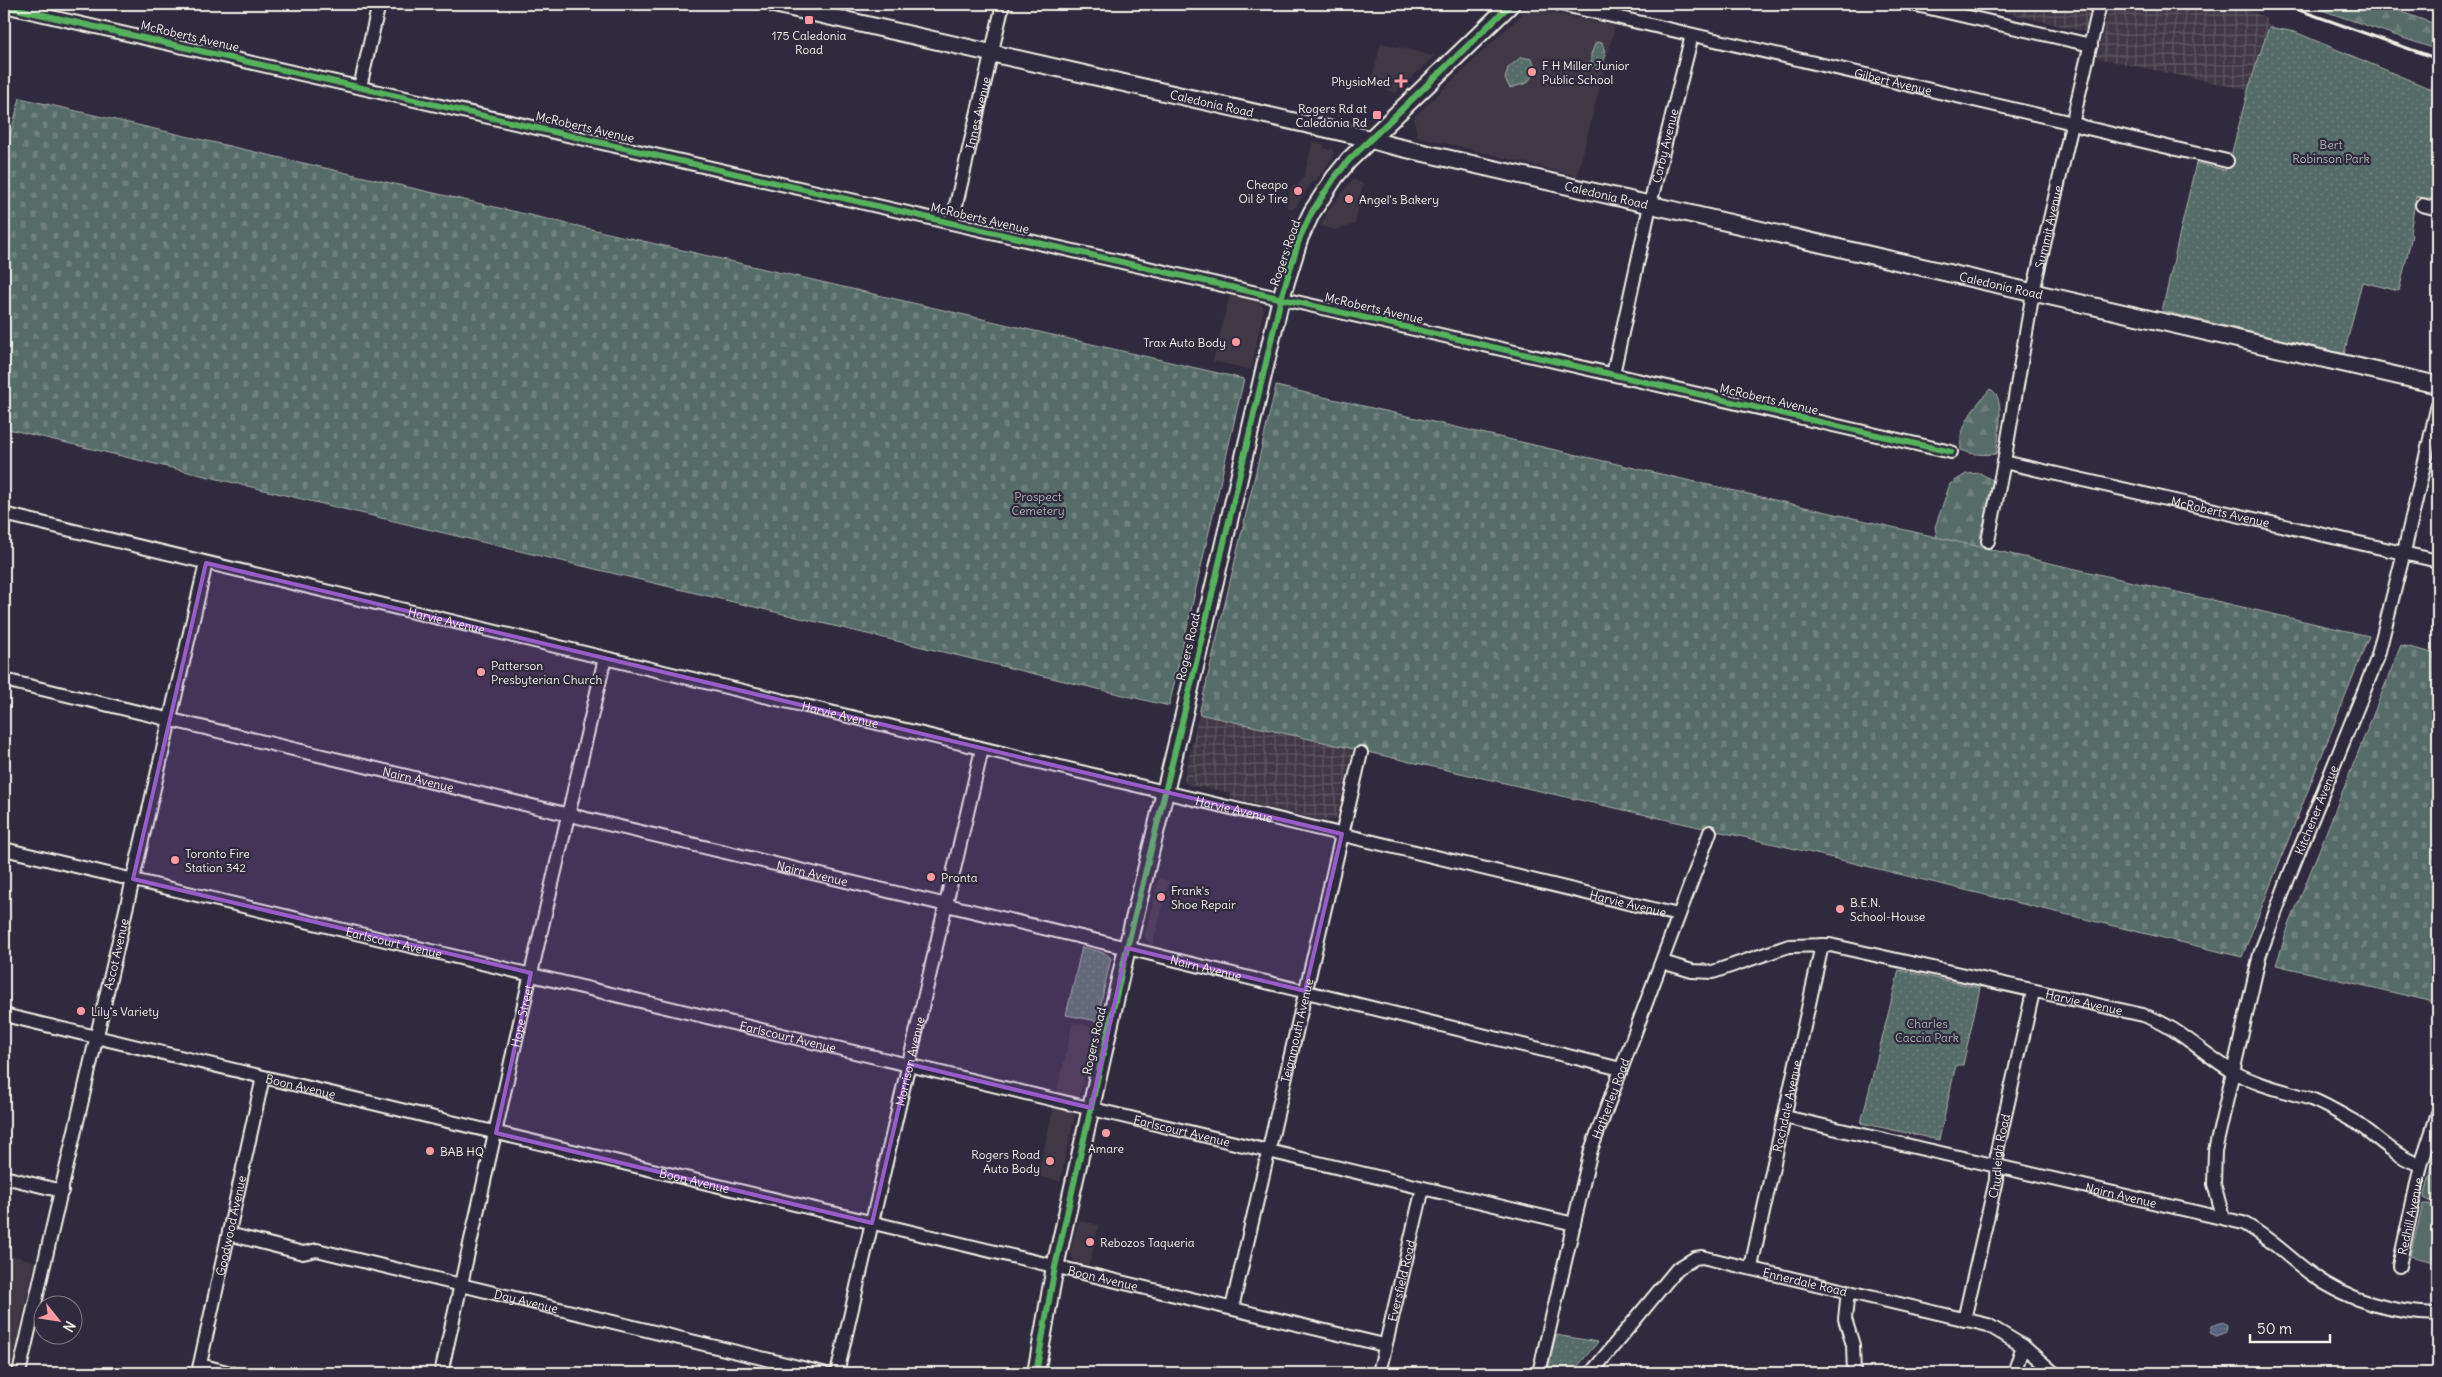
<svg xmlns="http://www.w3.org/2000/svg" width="2442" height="1377" font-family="Delius,sans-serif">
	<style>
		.built { fill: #413945 }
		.industrial { fill: url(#industrial-grid) }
		.grass { fill: #576c67; stroke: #a6aea8 }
		.forest { fill: url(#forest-firs); stroke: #a6aea8 }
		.cemetery { fill: url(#cemetery-stones); stroke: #a6aea8 }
		.park { fill: url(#park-dots); stroke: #a6aea8 }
		.water { fill: url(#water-rules); stroke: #949ba8 }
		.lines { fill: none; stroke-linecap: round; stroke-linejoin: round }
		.minor-casing { stroke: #f4f1e8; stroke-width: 16 }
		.tertiary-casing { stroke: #f4f1e8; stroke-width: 20 }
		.minor { stroke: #2f2a3d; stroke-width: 12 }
		.tertiary { stroke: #2f2a3d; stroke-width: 16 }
		.rail { stroke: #f4f1e8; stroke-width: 3 }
		.cycleway-casing { stroke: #2f2a3d; stroke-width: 9 }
		.cycleway { stroke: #56b35d; stroke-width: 6 }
		.marked { fill: #995dc9; fill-opacity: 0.2; stroke: #995dc9; stroke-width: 4; stroke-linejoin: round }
		.poi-dot { fill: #ff9aa2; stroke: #2f2a3d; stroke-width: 2 }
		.labels { text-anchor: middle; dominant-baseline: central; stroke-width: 4.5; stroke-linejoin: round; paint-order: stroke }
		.poi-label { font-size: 12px; fill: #f4f1e8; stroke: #2f2a3d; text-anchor: start }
		.street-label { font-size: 12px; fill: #f4f1e8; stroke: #2f2a3d }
		.park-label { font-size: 12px; fill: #adb5ae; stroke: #2f2a3d }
	</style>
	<defs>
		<pattern id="industrial-grid" width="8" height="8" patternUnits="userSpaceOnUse" patternTransform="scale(1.25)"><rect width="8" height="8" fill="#413945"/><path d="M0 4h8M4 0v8" fill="none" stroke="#5d5660"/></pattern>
		<pattern id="forest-firs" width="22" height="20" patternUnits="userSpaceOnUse" patternTransform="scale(1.25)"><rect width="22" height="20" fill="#576c67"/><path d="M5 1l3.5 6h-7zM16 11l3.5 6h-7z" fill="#70817d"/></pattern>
		<pattern id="cemetery-stones" width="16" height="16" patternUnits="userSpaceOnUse" patternTransform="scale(1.25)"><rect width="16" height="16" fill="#576c67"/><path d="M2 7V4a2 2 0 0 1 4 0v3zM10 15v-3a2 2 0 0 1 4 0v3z" fill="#70817d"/></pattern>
		<pattern id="park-dots" width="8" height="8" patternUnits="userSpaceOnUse" patternTransform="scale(1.25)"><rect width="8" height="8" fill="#576c67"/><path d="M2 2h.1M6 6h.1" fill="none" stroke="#70817d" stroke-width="1.8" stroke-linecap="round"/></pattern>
		<pattern id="water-rules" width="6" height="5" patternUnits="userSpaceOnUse" patternTransform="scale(1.25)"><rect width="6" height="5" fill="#54617d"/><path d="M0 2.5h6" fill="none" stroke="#6d788f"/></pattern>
	</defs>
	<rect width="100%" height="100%" fill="#2f2a3d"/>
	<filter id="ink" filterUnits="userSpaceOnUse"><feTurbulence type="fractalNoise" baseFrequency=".02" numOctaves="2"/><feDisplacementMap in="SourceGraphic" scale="10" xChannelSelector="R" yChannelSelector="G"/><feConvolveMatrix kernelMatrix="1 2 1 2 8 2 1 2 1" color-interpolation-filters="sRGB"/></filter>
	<g filter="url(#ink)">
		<path class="built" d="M1533,9L1615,26L1577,176L1417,136L1414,117L1523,13Z
			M1381,43L1434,56L1396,93L1370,85Z
			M1313,141L1324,145V148L1330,150L1331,147L1334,153L1333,157L1315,182L1313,181L1294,209L1286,207L1291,189L1293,185L1297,186L1304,176Z
			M1353,179L1363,184L1355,224L1335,230L1320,226L1330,208Z
			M1230,295L1259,302L1264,307L1251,370L1213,361Z
			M1159,878L1169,881L1152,947L1145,936Z
			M1073,1022L1095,1028L1060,1181L1038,1176Z
			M1078,1220L1099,1225L1089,1265L1075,1262L1070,1254Z
			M4,1254L35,1261L9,1373H4Z"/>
		<path class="industrial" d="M1973,4H2092L2085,32Z
			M2110,4H2230L2265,17L2269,27L2248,90L2097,58Z
			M1199,714L1353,749L1336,818L1326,821L1230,798L1231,793L1186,784L1184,779Z"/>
		<path class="grass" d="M2438,1142V1201L2434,1203L2424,1198Z
			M2423,1204H2430L2433,1210L2437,1211L2438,1204V1263L2410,1256Z"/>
		<path class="forest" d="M2304,4H2379L2438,25V50Z
			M1990,389C2007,396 1998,438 1996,454C1983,455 1973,455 1961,450C1958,426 1976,405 1990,389Z
			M1980,473L1992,480L1995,489L1980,535L1988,556L1945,544L1937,537L1935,527L1950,484L1966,474Z"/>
		<path class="cemetery" d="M20,98L1244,379L1169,706L4,428V158Z
			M1276,386L2369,636L2242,957L1783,846L1199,714Z
			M2401,645L2438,654V1003L2276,965L2288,928Z"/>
		<path class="park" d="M2269,27L2295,32L2438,92V201L2416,196L2410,233L2412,235L2399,291L2362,282L2344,354L2162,311L2196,163L2225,170L2233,159L2232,152L2248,90Z
			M1596,42L1602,43L1606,55L1601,66L1595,69L1591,66V54Z
			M1521,57L1532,59C1538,69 1533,75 1527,83L1510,88L1505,79L1508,68Z
			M1082,947L1105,953L1111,958L1097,1021L1066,1015Z
			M1899,970L1980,988L1963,1065H1956L1939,1140L1861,1123Z
			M1556,1335L1598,1342L1572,1373H1547Z"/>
		<path class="water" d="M2223,1322L2227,1325L2226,1332L2217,1336L2210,1333L2212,1326Z"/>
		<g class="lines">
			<defs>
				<g id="minor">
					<path id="s1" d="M1560,4L2073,123L2083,127L2227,161"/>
					<path d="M1912,4L2091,45"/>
					<path d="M4,6L1951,452"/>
					<path d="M360,87L379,4"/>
					<path d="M2422,205L2438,209"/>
					<path id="s2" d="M952,222L1003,4"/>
					<path id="s3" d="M1613,374L1653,192L1692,35"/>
					<path id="s4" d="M2004,462L2438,561"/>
					<path id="s5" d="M4,514L1678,915"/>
					<path id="s6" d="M1988,541L2004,462L2033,292L2100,4"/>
					<path id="s7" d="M4,680L1127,948L1621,1069"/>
					<path id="s8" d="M4,849L1574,1224"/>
					<path id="s9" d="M1662,962L1692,971L1713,972L1789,946L1830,945L2143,1015C2177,1026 2202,1053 2232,1071C2256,1085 2285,1091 2311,1099C2326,1105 2341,1114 2355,1122C2377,1136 2395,1157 2421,1165"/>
					<path id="s10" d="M4,1015L1384,1345"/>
					<path id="s11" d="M1785,1117L2243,1223C2268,1236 2288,1257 2311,1274C2347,1301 2394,1313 2438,1314"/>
					<path d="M4,1177L62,1191"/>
					<path id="s12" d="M2223,1217L2214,1184L2215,1151L2260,954L2289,876L2377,659L2404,552L2438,404"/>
					<path id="s13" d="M229,1234L303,1253L317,1250L823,1373"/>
					<path id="s14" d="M2399,1266L2421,1165L2438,1113"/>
					<path id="s15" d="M1751,1267L1822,945"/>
					<path d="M1848,1291L1845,1319L1853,1345L1854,1373"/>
					<path id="s16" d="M1232,1308L1361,753"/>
					<path id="s17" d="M1964,1320L1996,1180L1997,1151L2033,992"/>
					<path d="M200,1365L231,1373"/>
					<path id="s18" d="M19,1373L206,563"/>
					<path id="s19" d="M198,1373L263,1077"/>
					<path id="s20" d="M441,1373L529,982L605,658"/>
					<path id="s21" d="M837,1373L982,749"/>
					<path id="s22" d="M1379,1373L1423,1188"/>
					<path id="s23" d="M1539,1373L1591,1150L1710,832"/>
					<path id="s24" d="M1591,1373L1677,1269L1695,1258L1702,1257L1988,1325L2023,1346L2054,1373"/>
					<path d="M2014,1373L2023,1346"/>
				</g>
				<g id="tertiary">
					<path id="s25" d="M774,4L1354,135L1389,145L2438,385"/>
					<path d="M1036,1373L1055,1267L1127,948L1184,714L1281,298L1300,237L1312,212L1335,177L1349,160L1511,4"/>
				</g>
			</defs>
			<use href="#minor" class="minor-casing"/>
			<use href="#tertiary" class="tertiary-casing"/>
			<use href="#minor" class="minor"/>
			<use href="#tertiary" class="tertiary"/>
			<path class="rail" d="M2282,4L2438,59"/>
			<defs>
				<path id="cycleway" d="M4,6L1951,452
					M1036,1373L1055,1267L1127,948L1184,714L1281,298L1300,237L1312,212L1335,177L1349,160L1511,4"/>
			</defs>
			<use href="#cycleway" class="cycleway-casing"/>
			<use href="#cycleway" class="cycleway"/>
		</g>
	</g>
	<path class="marked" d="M206,563L1342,834L1305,991L1127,948L1091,1108L909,1064L872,1223L496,1133L531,973L133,879Z"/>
	<g class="poi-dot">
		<rect x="804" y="15" width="10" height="10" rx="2.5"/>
		<circle cx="1532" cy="72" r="5"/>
		<path d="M1398.5 73.5h5v5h5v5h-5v5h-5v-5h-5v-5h5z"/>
		<rect x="1372" y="110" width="10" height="10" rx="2.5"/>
		<circle cx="1298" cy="191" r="5"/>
		<circle cx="1349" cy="199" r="5"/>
		<circle cx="1236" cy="342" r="5"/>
		<circle cx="481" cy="672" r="5"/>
		<circle cx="175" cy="860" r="5"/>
		<circle cx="931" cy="877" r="5"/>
		<circle cx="1161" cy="897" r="5"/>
		<circle cx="1840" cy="909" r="5"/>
		<circle cx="81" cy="1011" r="5"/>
		<circle cx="1106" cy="1133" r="5"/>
		<circle cx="430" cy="1151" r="5"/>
		<circle cx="1050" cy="1161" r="5"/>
		<circle cx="1090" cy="1242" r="5"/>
	</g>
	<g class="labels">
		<g class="poi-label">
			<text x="809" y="35" text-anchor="middle">175 Caledonia<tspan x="809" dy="14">Road</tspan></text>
			<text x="1542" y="65">F H Miller Junior<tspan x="1542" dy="14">Public School</tspan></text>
			<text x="1390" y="81" text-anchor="end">PhysioMed</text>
			<text x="1367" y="108" text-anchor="end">Rogers Rd at<tspan x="1367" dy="14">Caledonia Rd</tspan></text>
			<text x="1288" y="184" text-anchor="end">Cheapo<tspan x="1288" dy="14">Oil &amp; Tire</tspan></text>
			<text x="1359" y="199">Angel's Bakery</text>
			<text x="1226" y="342" text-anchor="end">Trax Auto Body</text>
			<text x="491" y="665">Patterson<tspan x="491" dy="14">Presbyterian Church</tspan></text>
			<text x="185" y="853">Toronto Fire<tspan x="185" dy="14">Station 342</tspan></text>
			<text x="941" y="877">Pronta</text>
			<text x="1171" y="890">Frank's<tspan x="1171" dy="14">Shoe Repair</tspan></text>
			<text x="1850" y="902">B.E.N.<tspan x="1850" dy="14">School-House</tspan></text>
			<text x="91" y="1011">Lily's Variety</text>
			<text x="1106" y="1148" text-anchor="middle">Amare</text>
			<text x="440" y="1151">BAB HQ</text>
			<text x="1040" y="1154" text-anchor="end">Rogers Road<tspan x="1040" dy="14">Auto Body</tspan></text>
			<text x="1100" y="1242">Rebozos Taqueria</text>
		</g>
		<g class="street-label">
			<text transform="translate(190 36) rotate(13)">McRoberts Avenue</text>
			<text stroke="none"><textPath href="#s1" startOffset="342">Gilbert Avenue</textPath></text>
			<text stroke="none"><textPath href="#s25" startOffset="449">Caledonia Road</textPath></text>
			<text stroke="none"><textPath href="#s2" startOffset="112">Innes Avenue</textPath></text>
			<text transform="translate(585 127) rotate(13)">McRoberts Avenue</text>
			<text stroke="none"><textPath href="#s3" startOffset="234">Corby Avenue</textPath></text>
			<text stroke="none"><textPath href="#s25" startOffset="854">Caledonia Road</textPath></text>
			<text transform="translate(980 218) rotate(13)">McRoberts Avenue</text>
			<text stroke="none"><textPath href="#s6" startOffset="320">Summit Avenue</textPath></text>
			<text transform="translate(1285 253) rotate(-71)">Rogers Road</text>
			<text stroke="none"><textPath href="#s25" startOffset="1259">Caledonia Road</textPath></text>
			<text transform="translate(1374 308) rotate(13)">McRoberts Avenue</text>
			<text transform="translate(1769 399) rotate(13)">McRoberts Avenue</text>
			<text stroke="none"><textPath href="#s4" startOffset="222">McRoberts Avenue</textPath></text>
			<text stroke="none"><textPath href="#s5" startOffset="455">Harvie Avenue</textPath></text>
			<text transform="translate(1188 647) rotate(-77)">Rogers Road</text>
			<text stroke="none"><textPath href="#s5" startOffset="860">Harvie Avenue</textPath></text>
			<text stroke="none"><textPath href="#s7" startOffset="426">Nairn Avenue</textPath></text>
			<text stroke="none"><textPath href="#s5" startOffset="1265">Harvie Avenue</textPath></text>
			<text stroke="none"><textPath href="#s12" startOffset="424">Kitchener Avenue</textPath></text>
			<text stroke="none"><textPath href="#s7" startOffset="831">Nairn Avenue</textPath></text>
			<text stroke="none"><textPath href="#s5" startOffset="1670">Harvie Avenue</textPath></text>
			<text stroke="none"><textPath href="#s8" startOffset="401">Earlscourt Avenue</textPath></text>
			<text stroke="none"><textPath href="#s18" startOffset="430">Ascot Avenue</textPath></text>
			<text stroke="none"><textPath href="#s7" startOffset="1236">Nairn Avenue</textPath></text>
			<text stroke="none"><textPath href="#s9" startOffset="434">Harvie Avenue</textPath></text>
			<text stroke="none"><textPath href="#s20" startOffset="366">Hope Street</textPath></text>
			<text stroke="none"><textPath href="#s16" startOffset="285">Teignmouth Avenue</textPath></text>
			<text stroke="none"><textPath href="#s8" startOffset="806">Earlscourt Avenue</textPath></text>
			<text transform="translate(1094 1041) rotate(-77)">Rogers Road</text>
			<text stroke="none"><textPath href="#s21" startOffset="320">Morrison Avenue</textPath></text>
			<text stroke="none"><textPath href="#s10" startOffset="305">Boon Avenue</textPath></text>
			<text stroke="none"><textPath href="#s23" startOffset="284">Hatherley Road</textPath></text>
			<text stroke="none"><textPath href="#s15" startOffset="165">Rochdale Avenue</textPath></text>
			<text stroke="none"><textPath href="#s8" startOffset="1211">Earlscourt Avenue</textPath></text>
			<text stroke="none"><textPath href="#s17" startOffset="168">Chudleigh Road</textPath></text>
			<text stroke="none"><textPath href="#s10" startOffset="710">Boon Avenue</textPath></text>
			<text stroke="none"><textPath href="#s11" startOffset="345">Nairn Avenue</textPath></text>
			<text stroke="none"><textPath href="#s14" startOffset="51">Redhill Avenue</textPath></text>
			<text stroke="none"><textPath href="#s19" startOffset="151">Goodwood Avenue</textPath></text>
			<text stroke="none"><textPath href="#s10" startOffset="1130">Boon Avenue</textPath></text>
			<text stroke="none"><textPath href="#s22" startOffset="95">Eversfield Road</textPath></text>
			<text stroke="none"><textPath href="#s24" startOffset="269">Ennerdale Road</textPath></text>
			<text stroke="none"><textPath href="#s13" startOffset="306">Day Avenue</textPath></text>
		</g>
		<g class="park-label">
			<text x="2331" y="144">Bert<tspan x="2331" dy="14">Robinson Park</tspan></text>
			<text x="1038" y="496">Prospect<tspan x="1038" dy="14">Cemetery</tspan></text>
			<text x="1927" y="1023">Charles<tspan x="1927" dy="14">Caccia Park</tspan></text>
		</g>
	</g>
	<rect width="2442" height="1377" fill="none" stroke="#2f2a3d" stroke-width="20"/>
	<rect x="10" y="10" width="2422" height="1357" fill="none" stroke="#f4f1e8" stroke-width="2" filter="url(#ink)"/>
	<g transform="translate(58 1320) rotate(120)"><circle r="24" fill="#2f2a3d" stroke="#7e7a81"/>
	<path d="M0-4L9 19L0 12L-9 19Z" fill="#ff9aa2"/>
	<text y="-8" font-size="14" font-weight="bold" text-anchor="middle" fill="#f4f1e8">N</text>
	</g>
	<path d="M2250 1334v8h80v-8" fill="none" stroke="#f4f1e8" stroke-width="2.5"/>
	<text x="2257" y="1334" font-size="15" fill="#f4f1e8" stroke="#2f2a3d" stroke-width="4" paint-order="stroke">50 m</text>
</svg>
